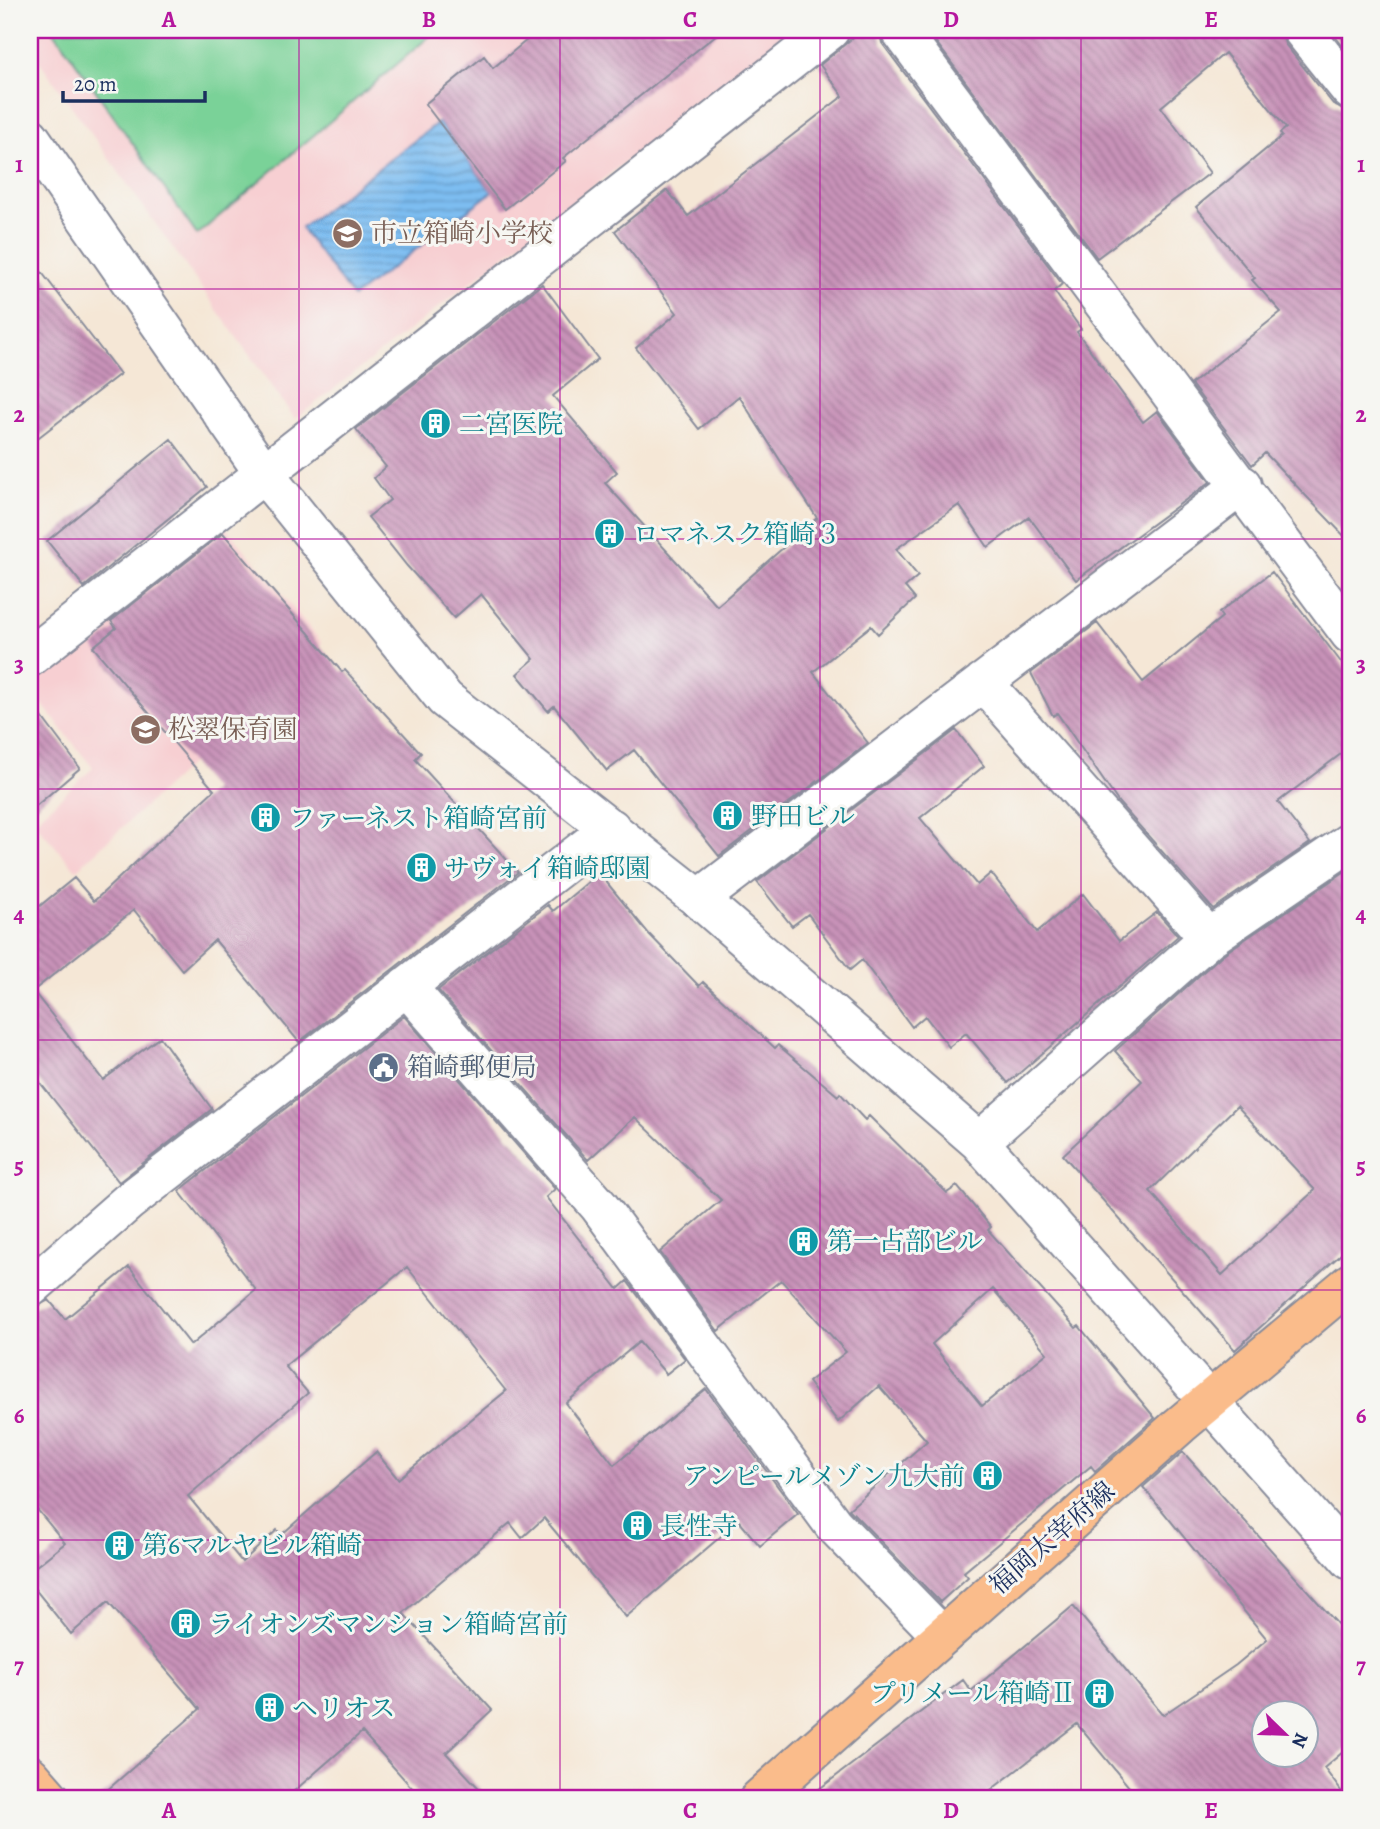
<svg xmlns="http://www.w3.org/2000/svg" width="1380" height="1829" font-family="Alegreya,'Noto Serif JP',serif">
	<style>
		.built { fill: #f7cfd2 }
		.green { fill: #7ad298; stroke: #4a807b; stroke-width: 2 }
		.water { fill: url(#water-rules); stroke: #4c76a8; stroke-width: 2 }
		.building { fill: url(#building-back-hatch); fill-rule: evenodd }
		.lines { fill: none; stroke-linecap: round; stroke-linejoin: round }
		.minor-casing { stroke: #888b9a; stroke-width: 42 }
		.major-casing { stroke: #888b9a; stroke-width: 42 }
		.minor { stroke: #fff; stroke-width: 38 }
		.major { stroke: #fabc8b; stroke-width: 38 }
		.grid { fill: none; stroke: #b5179e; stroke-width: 2; stroke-opacity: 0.55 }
		.labels { text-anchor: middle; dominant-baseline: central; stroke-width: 6; stroke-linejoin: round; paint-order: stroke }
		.education-label { font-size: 26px; fill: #785e54; stroke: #f6f6f2; text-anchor: start }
		.culture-label { font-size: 26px; fill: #0d838f; stroke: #f6f6f2; text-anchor: start }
		.service-label { font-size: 26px; fill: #4e5e75; stroke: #f6f6f2; text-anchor: start }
		.street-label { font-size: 26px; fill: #1b2f5e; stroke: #f6f6f2 }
		.neatline { fill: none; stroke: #b5179e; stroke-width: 2.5 }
		.grid-label { font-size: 23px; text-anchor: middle; font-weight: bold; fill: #b5179e }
	</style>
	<defs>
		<pattern id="water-rules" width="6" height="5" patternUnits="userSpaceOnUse" patternTransform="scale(1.75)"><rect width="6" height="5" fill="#7dbdf1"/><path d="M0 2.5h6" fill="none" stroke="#669ac6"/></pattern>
		<pattern id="building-back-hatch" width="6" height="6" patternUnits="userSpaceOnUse" patternTransform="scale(1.75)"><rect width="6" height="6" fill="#c892b8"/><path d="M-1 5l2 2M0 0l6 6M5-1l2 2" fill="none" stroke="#a27899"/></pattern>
	</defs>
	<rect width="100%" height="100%" fill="#f6f6f2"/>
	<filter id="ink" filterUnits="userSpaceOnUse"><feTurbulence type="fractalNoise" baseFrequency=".0143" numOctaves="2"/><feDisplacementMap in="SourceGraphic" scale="14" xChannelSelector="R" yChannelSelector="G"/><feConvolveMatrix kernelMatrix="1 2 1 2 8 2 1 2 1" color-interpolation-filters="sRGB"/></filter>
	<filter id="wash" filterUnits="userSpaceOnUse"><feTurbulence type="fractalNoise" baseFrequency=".00686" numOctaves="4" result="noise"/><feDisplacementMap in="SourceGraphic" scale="28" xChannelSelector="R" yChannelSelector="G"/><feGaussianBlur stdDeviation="1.57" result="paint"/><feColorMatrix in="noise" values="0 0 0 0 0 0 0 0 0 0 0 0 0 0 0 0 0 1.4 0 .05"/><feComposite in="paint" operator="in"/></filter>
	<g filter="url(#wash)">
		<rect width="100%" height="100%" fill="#f5e7d6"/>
		<path class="built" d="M30,30H795L295,419L30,48Z
			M225,526L322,643L76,870L34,822L93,768L30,689V682Z"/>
		<path class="green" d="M53,30H437L197,235Z"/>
		<path class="water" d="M439,122L492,192L353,297L301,228Z"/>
		<g id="blocks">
			<path class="building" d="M539,30H722L563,158L566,161L505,209L425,104L484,56L493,68Z
				M862,30H879L882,43L1062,284L1054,291L1081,329L1077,332L1143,422L1157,411L1210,482L1076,580L1029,517L988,547L959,505L896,549L918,576L905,587L915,599L878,634L871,626L813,672L868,743L719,856L634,750L607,771L554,706L548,711L517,674L534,659L481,594L454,618L407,566L368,517L390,500L374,478L386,467L356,429L542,284L598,359L553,396L617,472L605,483L717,606L817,518L739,396L699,429L636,348L677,313L615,231L667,190L688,216L843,96L820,65Z
				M927,30H1281L1285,44L1333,104L1350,111V542L1265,453L1252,465L1191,384L1281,312L1252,280L1255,278L1196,207L1282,136L1280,133L1286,128L1225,53L1161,107L1210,173L1097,258Z
				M1330,30H1350V55Z
				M30,257L120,374L30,444Z
				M171,439L207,487L84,587L47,541Z
				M223,533L342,672L345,670L421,753L415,759L518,872L299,1042L215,940L182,970L134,910L33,991L103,1080L160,1037L212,1109L119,1182L30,1070V914L74,878L94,901L214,790L93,647L116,628L111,621Z
				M1272,572L1350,674V747L1278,802L1310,843L1213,909L1119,803L1057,713L1053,716L1031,673L1097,623L1143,682L1222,617L1219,613Z
				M30,701L80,768L30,811Z
				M956,730L984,766L920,818L977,885L991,873L1037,932L1083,894L1119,941L1157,912L1178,936L1008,1083L966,1033L949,1047L925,1016L912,1027L862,960L850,970L808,914L792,926L757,882Z
				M1350,868V1246L1235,1350L1063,1155L1142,1081L1115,1051L1222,955ZM1237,1106L1315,1190L1222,1275L1150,1191Z
				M599,873L649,934L699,986L703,982L775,1048L778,1045L838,1096L840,1093L865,1120L869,1116L947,1193L957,1186L991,1227L988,1230L1076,1328L1079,1326L1155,1418L1095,1471L1091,1466L964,1572L968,1577L940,1602L849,1509L927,1441L879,1386L838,1422L808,1382L846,1352L781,1280L718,1331L660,1252L721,1200L635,1117L588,1160L438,990L548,905L553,911ZM993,1289L1047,1353L982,1406L932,1344Z
				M404,1016L555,1189L546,1197L618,1289L627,1281L685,1359L666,1374L639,1342L566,1403L614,1465L706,1389L798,1514L760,1546L739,1521L626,1617L544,1518L522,1538L510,1523L403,1613L492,1710L446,1753L489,1799H422L362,1732L285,1799H97L200,1709L108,1602L71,1634L30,1583V1571L65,1543L30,1501V1309L49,1300L65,1319L129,1267L191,1345L256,1290L179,1191ZM407,1267L506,1391L398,1479L376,1452L281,1535L277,1530L242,1562L188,1496L308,1393L285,1366Z
				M1183,1452L1350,1638V1746L1324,1768L1347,1799H1139L1077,1724L979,1799H806L963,1680L971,1691L1073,1606L1163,1715L1236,1665L1267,1639L1143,1487ZM1264,1713H1306V1755H1264Z"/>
		</g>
	</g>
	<g filter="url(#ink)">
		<use href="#blocks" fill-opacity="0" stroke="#888b9a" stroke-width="2"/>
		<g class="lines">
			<defs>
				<path id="minor" d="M900,30L1350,634
					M1302,30L1350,90
					M30,137L265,475L445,699L699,899L979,1142L1350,1560
					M30,657L830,30
					M983,682L1209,938
					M699,899L1242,485
					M406,986L599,1206L833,1524L942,1636
					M979,1142L1209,938L1350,842
					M30,1288L128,1202L611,828"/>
				<path id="major" d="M30,1775L51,1799
					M759,1799L1180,1425L1350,1283"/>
			</defs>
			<use href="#minor" class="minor-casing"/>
			<use href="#major" class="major-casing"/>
			<use href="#minor" class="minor"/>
			<use href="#major" class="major"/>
		</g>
	</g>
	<path class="grid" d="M299,30V1799M560,30V1799M820,30V1799M1081,30V1799M30,289H1350M30,539H1350M30,789H1350M30,1040H1350M30,1290H1350M30,1540H1350"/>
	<defs>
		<symbol id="school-disc" viewBox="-11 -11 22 22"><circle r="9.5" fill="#8d6e63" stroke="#f6f6f2"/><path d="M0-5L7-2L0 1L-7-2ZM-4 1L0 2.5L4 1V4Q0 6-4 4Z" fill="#fff"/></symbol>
		<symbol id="building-disc" viewBox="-11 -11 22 22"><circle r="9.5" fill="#0f9aa8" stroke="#f6f6f2"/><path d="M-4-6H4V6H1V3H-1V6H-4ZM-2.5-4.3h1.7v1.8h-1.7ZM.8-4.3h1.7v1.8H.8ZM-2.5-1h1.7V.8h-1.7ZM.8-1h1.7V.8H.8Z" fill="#fff"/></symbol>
		<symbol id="civic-disc" viewBox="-11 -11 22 22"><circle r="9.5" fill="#5c6f8a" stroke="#f6f6f2"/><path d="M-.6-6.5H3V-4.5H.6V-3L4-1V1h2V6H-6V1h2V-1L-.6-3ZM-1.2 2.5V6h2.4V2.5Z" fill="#fff"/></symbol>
	</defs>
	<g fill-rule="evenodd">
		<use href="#school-disc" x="330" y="216" width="35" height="35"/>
		<use href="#building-disc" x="418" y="406" width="35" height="35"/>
		<use href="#building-disc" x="592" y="516" width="35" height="35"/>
		<use href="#school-disc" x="128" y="712" width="35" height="35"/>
		<use href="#building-disc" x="710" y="798" width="35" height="35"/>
		<use href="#building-disc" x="248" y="800" width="35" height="35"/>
		<use href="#building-disc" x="404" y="850" width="35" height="35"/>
		<use href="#civic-disc" x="366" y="1050" width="35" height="35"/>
		<use href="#building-disc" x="786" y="1224" width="35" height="35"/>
		<use href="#building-disc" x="970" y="1458" width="35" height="35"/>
		<use href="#building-disc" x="620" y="1508" width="35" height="35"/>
		<use href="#building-disc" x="102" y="1528" width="35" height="35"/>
		<use href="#building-disc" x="168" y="1606" width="35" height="35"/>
		<use href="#building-disc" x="1082" y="1676" width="35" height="35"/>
		<use href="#building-disc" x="252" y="1690" width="35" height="35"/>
	</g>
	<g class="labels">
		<g class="education-label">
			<text x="371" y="233">市立箱崎小学校</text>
			<text x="168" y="729">松翠保育園</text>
		</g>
		<g class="culture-label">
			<text x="459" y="424">二宮医院</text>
			<text x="633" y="534">ロマネスク箱崎３</text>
			<text x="751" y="816">野田ビル</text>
			<text x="289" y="818">ファーネスト箱崎宮前</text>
			<text x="444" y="868">サヴォイ箱崎邸園</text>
			<text x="827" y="1241">第一占部ビル</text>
			<text x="965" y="1476" text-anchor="end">アンピールメゾン九大前</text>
			<text x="660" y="1526">長性寺</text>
			<text x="142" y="1545">第6マルヤビル箱崎</text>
			<text x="208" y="1624">ライオンズマンション箱崎宮前</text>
			<text x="1076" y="1693" text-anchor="end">プリメール箱崎Ⅱ</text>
			<text x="292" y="1708">ヘリオス</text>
		</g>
		<g class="service-label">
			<text x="407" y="1067">箱崎郵便局</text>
		</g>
		<g class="street-label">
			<text transform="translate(1052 1538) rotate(-41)">福岡太宰府線</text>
		</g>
	</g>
	<rect width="1380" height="1829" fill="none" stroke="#f6f6f2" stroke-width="77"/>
	<g transform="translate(1285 1734) rotate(113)"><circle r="33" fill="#f6f6f2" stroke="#9ea6b7" stroke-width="2"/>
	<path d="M0-5L12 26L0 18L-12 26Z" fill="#b5179e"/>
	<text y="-10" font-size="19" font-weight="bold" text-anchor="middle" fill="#1b2f5e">N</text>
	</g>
	<path d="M63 91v10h142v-10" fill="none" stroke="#1b2f5e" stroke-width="3.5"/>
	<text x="74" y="91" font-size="21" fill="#1b2f5e" stroke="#f6f6f2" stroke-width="5" paint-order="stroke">20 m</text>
	<rect x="38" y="38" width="1304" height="1752" class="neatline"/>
	<g class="grid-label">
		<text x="169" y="27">A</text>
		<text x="429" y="27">B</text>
		<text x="690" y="27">C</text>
		<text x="951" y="27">D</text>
		<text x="1211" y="27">E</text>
		<text x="19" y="172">1</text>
		<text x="1361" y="172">1</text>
		<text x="19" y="422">2</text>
		<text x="1361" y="422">2</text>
		<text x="19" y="672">3</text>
		<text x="1361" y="672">3</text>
		<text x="19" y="922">4</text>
		<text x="1361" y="922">4</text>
		<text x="19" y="1173">5</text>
		<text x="1361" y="1173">5</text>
		<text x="19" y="1423">6</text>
		<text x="1361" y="1423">6</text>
		<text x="19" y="1673">7</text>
		<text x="1361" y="1673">7</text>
		<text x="169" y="1818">A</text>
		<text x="429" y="1818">B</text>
		<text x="690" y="1818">C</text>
		<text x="951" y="1818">D</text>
		<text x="1211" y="1818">E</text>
	</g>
</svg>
